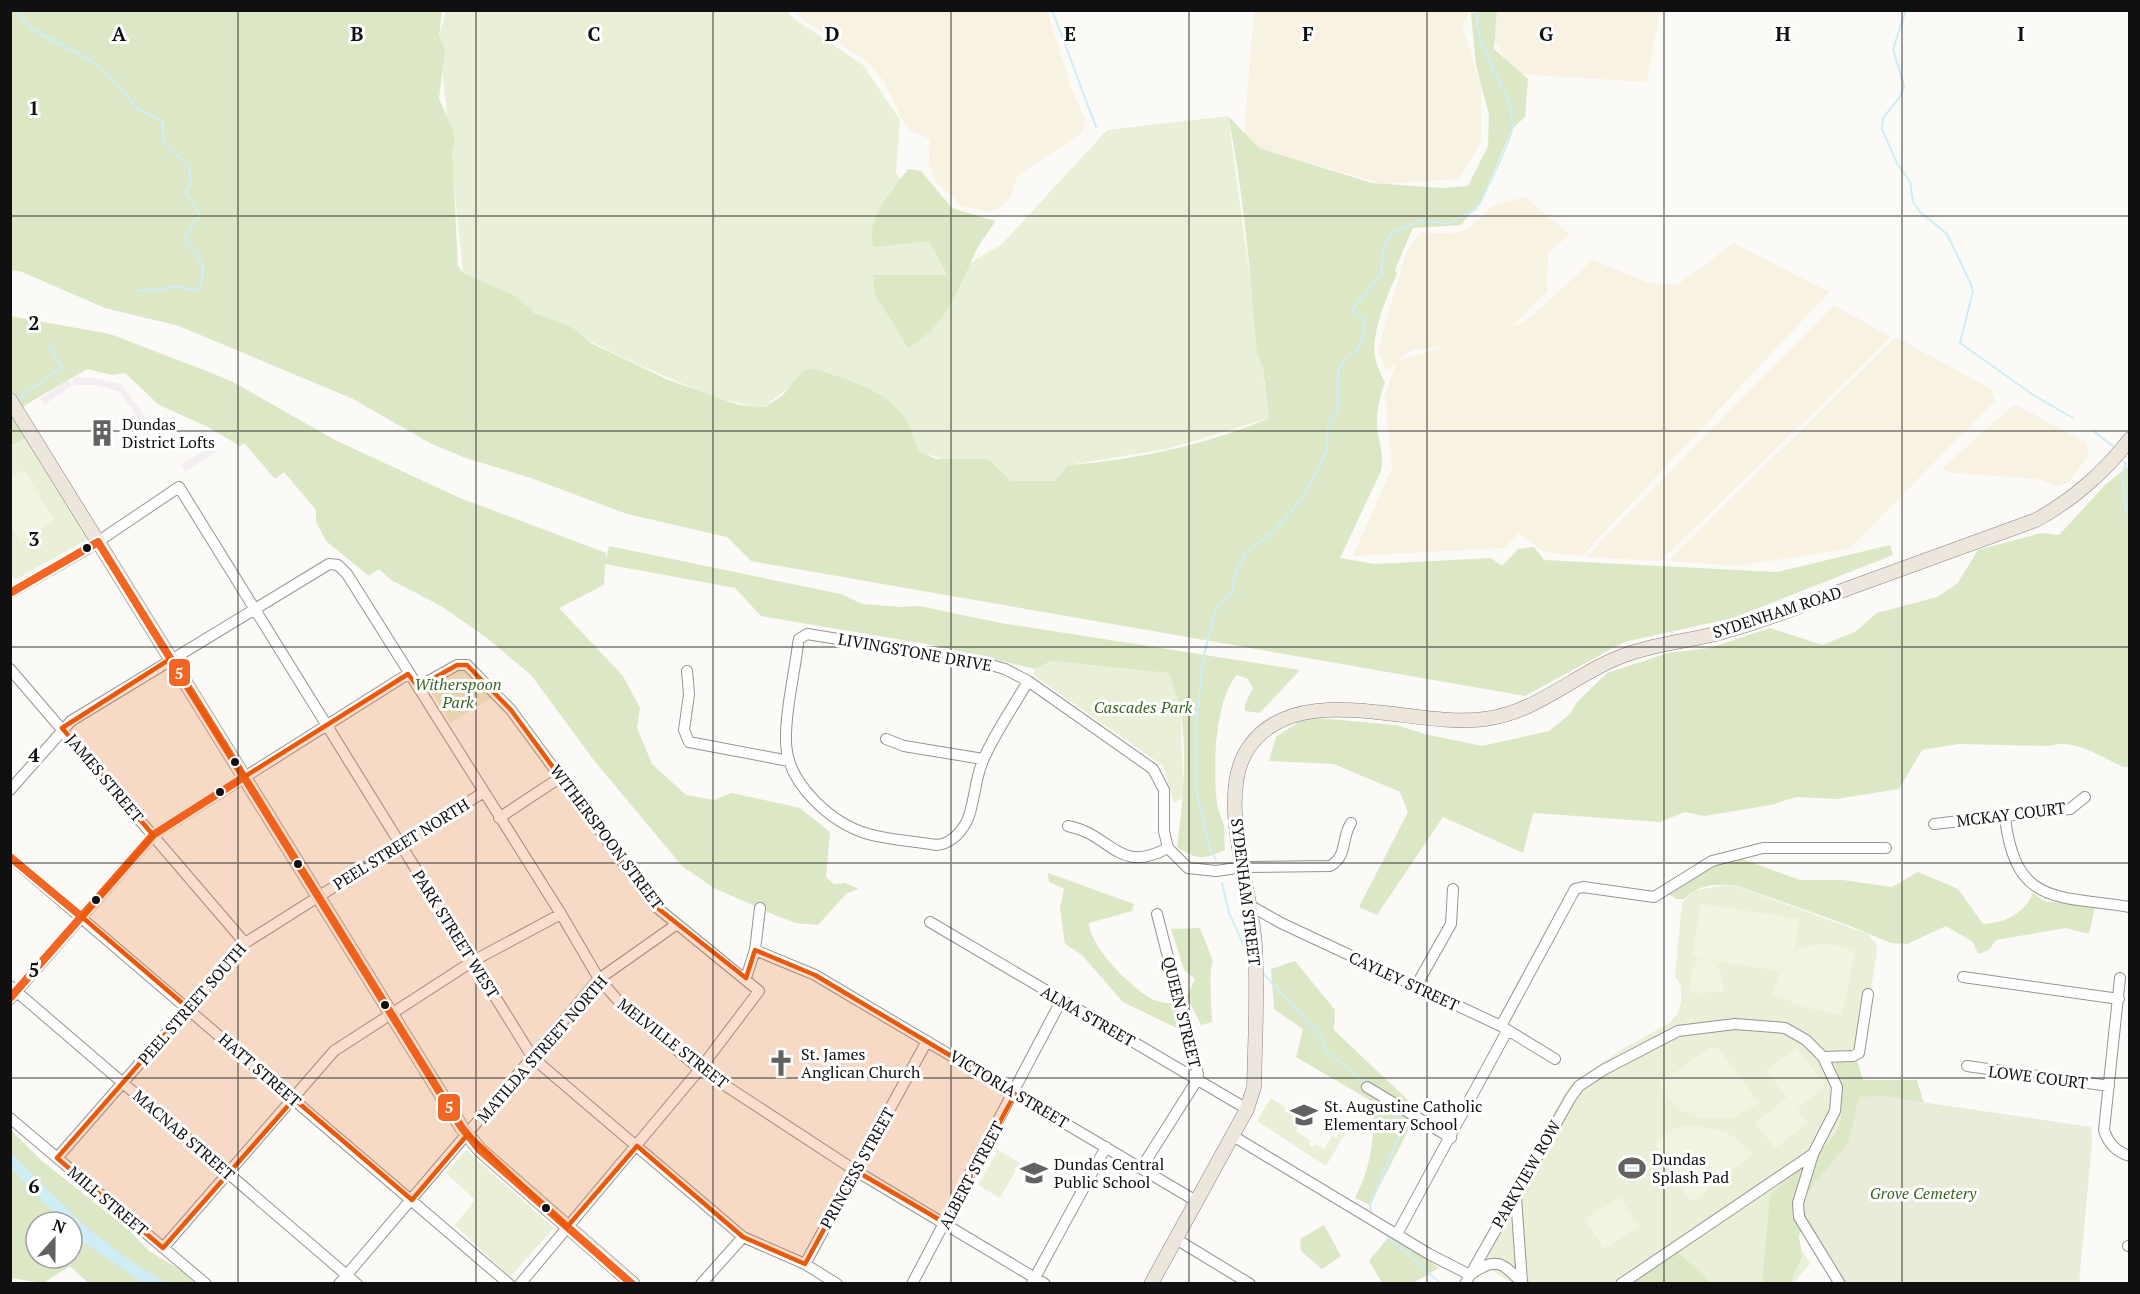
<svg xmlns="http://www.w3.org/2000/svg" width="2140" height="1294" font-family="'PT Serif',serif">
	<style>
		.industrial { fill: #f3eef2 }
		.farmland { fill: #f8f2e3; fill-rule: evenodd }
		.green { fill: #eaf0d7 }
		.forest { fill: #dce7c6; fill-rule: evenodd }
		.cemetery { fill: #eaecda }
		.pitch { fill: #f2f4e1 }
		.water { fill: #ceedf5 }
		.lines { fill: none; stroke-linecap: round; stroke-linejoin: round }
		.stream { stroke: #ceedf5; stroke-width: 2 }
		.minor-casing { stroke: #969594; stroke-width: 12 }
		.major-casing { stroke: #848381; stroke-width: 15 }
		.minor { stroke: #fffefe; stroke-width: 10 }
		.major { stroke: #ece6dc; stroke-width: 14 }
		.bus-1-casing { stroke: #fff; stroke-width: 12 }
		.bus-1 { stroke: #f26522; stroke-width: 8 }
		.marked { fill: #e8590c; fill-opacity: 0.2; stroke: #e8590c; stroke-width: 4.5; stroke-linejoin: round }
		.grid { fill: none; stroke: #101010; stroke-width: 1.5; stroke-opacity: 0.55 }
		.bus-dot { fill: #101010; stroke: #fff; stroke-width: 2 }
		.labels { text-anchor: middle; dominant-baseline: central; stroke-width: 6; stroke-linejoin: round; paint-order: stroke }
		.poi-label { font-size: 16px; fill: #101010; stroke: #fff; text-anchor: start }
		.street-label { font-size: 16px; fill: #101010; stroke: #fff }
		.park-label { font-size: 16px; font-style: italic; fill: #3b6622; stroke: #fff }
		.grid-label { font-size: 20px; text-anchor: middle; font-weight: bold; fill: #101010; stroke: #fff; stroke-width: 6; stroke-linejoin: round; paint-order: stroke }
		.line-badge { stroke: #fff; stroke-width: 2 }
		.badge-label { font-size: 16px; text-anchor: middle; font-weight: bold; fill: #fff }
	</style>
	<rect width="100%" height="100%" fill="#fcfaf6"/>
	<path class="industrial" d="M73,377L95,378L121,384L151,425L145,429L120,392L96,385H73Z
		M68,380L72,386L44,405L40,399Z
		M213,445L216,452L185,472L181,465Z"/>
	<path class="farmland" d="M794,11H1047L1072,90L1085,119L1083,132L1017,176L1010,198L997,210L985,211L962,206L936,182L929,162L930,139L911,131L902,120L885,83L870,64L805,21Z
		M1254,11H1471L1462,26L1481,86V142L1458,179L1382,184L1259,148L1244,134Z
		M1497,11H1660L1647,82L1515,74L1495,42Z
		M1525,197L1570,235L1548,252L1547,292L1513,326L1525,322L1593,260L1646,282L1677,285L1734,243L1829,292L1582,556L1544,552L1519,533L1504,548L1353,556L1392,468L1385,396L1396,363L1386,371L1378,349L1407,250L1421,232L1442,234L1466,231L1492,206ZM1444,346V347L1398,361L1411,350Z
		M1834,305L1891,337L1660,561L1586,557Z
		M1896,337L1991,389L1995,401L1850,548L1739,566L1668,561Z
		M2012,406H2018L2087,443L2088,456L2070,481L2058,487L2037,479L1952,473L1942,469Z"/>
	<path class="green" d="M446,11H787L793,18L863,65L900,120L896,172L958,270L1001,245L1107,130L1228,116L1269,418L1167,449L1068,465L1055,481H1011L920,452L909,426L813,368L764,407C727,404 694,389 660,374C592,345 528,308 463,273L439,36Z
		M27,437L90,538L15,580L11,574V447Z
		M1051,661L1168,673L1180,701L1184,797L1174,803L1163,766L1033,675L1035,669Z
		M459,670L469,672L493,697L450,723L430,688Z
		M1730,884L1868,934L1876,944L1877,952L1861,1051L1853,1057L1859,1097L1792,1232L1810,1264L1794,1283H1512L1473,1260L1513,1180L1571,1084L1622,1049L1668,1024L1677,1015L1681,1003V986L1675,976L1682,903L1693,891Z
		M1271,1098L1304,1119L1296,1131L1311,1141L1309,1145L1312,1147L1315,1144L1324,1149L1332,1136L1336,1138L1345,1124L1350,1126L1326,1166L1257,1121Z
		M466,1150L554,1228L510,1277L455,1225L475,1200L446,1173Z
		M998,1150L1020,1163L1000,1198L978,1185Z"/>
	<path class="forest" d="M10,11H442L439,36L445,49L439,99L453,130L455,142L452,149L458,266L463,273L515,296L535,313L573,328L591,343L666,379L739,405L765,407L783,395L802,371L812,368C844,379 885,388 905,418C911,428 915,441 920,452L936,459H982L990,461L1011,481H1055L1068,465C1135,460 1207,445 1269,418L1263,369L1257,353C1250,274 1244,194 1228,116L1259,148L1372,183L1442,188L1468,186L1488,146L1489,115L1476,65L1471,13L1497,11L1494,49L1528,79L1525,117L1512,129L1481,201L1461,225L1413,228L1395,270L1397,274C1387,295 1369,338 1376,361C1378,369 1382,376 1385,383C1380,396 1377,408 1377,422C1377,439 1385,453 1381,471L1340,558L1374,564L1491,558L1502,566L1518,549L1534,547L1544,560L1777,572L1890,545L1893,555L1733,618L1624,642L1525,696L751,561L727,537L627,514L531,478L463,457L430,443L353,399L179,326L105,308L22,272L11,270Z
		M908,169L921,171L952,208L995,221C990,231 982,239 977,249C957,289 951,322 908,348L875,294L873,275H947L929,241L874,247C863,221 894,189 908,169Z
		M10,316L110,334L209,372L233,382L335,440L460,498L606,553V559L609,546L841,594L862,604L902,607L919,606L1001,623L1300,670L1260,713L1245,711V704L1253,688L1248,679L1237,675C1214,701 1213,770 1217,803C1218,811 1222,818 1224,826C1225,833 1224,842 1225,850C1203,860 1198,860 1177,847C1184,797 1192,719 1168,673L1051,661L1035,669L938,646L761,616L735,588L605,564L604,585L559,608L623,676L640,708L637,728L652,764L686,795L714,800L732,793L800,808L830,832L826,877L834,884L845,883L859,889L847,893L818,925L796,923L777,916L714,888L682,866L596,763L531,675L487,638L441,606L391,580L379,569L369,576L326,541L316,522V510L284,472L275,479L244,443L240,446L206,426L159,405L125,373L111,375L87,369L27,404L14,416L27,437L11,446Z
		M2129,466V767H2123C2102,757 2073,738 2050,746L1958,744L1922,750L1899,789L1836,799L1796,797L1771,805L1704,816L1685,812L1660,822L1533,813L1523,853L1443,817L1377,915L1359,907L1408,812L1400,792L1334,764L1269,761L1276,737L1306,717L1396,725L1425,734L1482,746L1549,731L1570,714L1577,702L1607,673L1668,653L1709,648L1770,628L1822,645L1855,632L1877,613L1937,597L1957,584L1978,550L2041,533L2059,535L2106,484Z
		M1737,857L1800,880H1843L1892,887L1918,872L1958,889L1983,924C2005,923 2024,914 2033,893L2044,901L2095,907L2089,934L2066,928L1996,940L1989,950L1978,954L1973,942L1946,926L1907,944L1891,943L1845,924L1735,885C1715,884 1698,884 1684,899H1676L1669,894L1693,875Z
		M1048,873L1134,904L1132,911L1089,923C1089,946 1133,990 1154,1000C1161,1003 1171,1003 1178,1005L1189,1034L1123,1002L1082,955L1065,944L1060,908L1064,889L1049,882Z
		M1200,928L1213,961C1208,974 1212,1006 1212,1022L1201,1025L1187,997L1195,979L1184,970L1171,929Z
		M1295,961L1335,1010L1334,1030L1411,1103L1408,1131L1370,1205L1355,1198C1371,1167 1375,1137 1373,1102L1296,1057L1303,1029L1274,1009L1271,969Z
		M1835,1060H1857L1863,1080H1917L1925,1107L1824,1176L1799,1236L1802,1256L1791,1283L1762,1284L1770,1194C1789,1178 1832,1148 1839,1125C1846,1105 1837,1081 1835,1060Z
		M10,1129L41,1160L129,1230L149,1251L184,1272L194,1283H88L70,1266L43,1283L11,1278ZM36,1222H72V1258H36Z
		M1324,1225L1341,1256L1322,1269L1301,1251L1300,1239Z
		M1393,1232L1439,1268L1413,1283H1382L1369,1261Z
		M1674,1253H1679L1711,1283L1627,1284Z"/>
	<path class="cemetery" d="M1881,1096L2091,1127L2092,1143L2079,1283H1846L1811,1229L1802,1199L1848,1143L1859,1097Z"/>
	<path class="pitch" d="M24,470L54,520L20,541L11,526V478Z
		M1701,904L1799,919L1794,952C1818,940 1830,943 1855,952L1842,1015L1808,1008L1772,994L1780,971L1711,960L1720,970L1724,992L1693,993L1690,991L1693,962L1702,959L1692,957Z
		M1709,1048L1719,1049L1759,1103L1732,1118H1700L1676,1108L1659,1084Z
		M1796,1048L1826,1086L1797,1109L1808,1123L1775,1148L1755,1123L1787,1098L1766,1071Z
		M1692,1126C1721,1128 1733,1133 1753,1154L1694,1200L1688,1199L1654,1143L1676,1128Z
		M1620,1197L1639,1227L1604,1249L1585,1220Z"/>
	<path class="water" d="M11,1153L85,1226L126,1258L166,1283H143L83,1242L72,1231V1222H63L11,1168Z
		M1619 1169a13 13 0 1 1 26 0a13 13 0 1 1-26 0Z"/>
	<g class="lines">
		<path class="stream" d="M14,10L35,31L87,58L106,72L137,108L163,122V142L189,166L191,182L185,192L200,215L186,235V244C203,259 208,269 198,290L178,287L137,291
			M1052,10L1096,127
			M1906,10L1893,49L1904,86L1900,97L1883,118L1882,129L1897,163L1910,182L1913,202L1920,212L1947,234L1970,282L1973,291L1960,343L2032,394L2073,418
			M16,400L62,367L48,343
			M2093,431L2113,446
			M2124,462L2126,464L2122,477L2126,511
			M2127,519L2130,531
			M1216,860L1210,849L1196,790V730L1203,659L1216,608L1232,593L1234,578L1245,553L1273,532L1300,501L1320,466L1327,449L1328,424L1338,410V371L1344,359L1357,351L1363,335L1364,320L1352,310L1381,274L1383,250L1390,234L1421,220L1447,224L1476,209L1481,201C1490,181 1508,148 1512,129C1518,93 1470,50 1478,10
			M1222,883L1229,913L1250,959
			M1262,972L1320,1035L1326,1051L1366,1083
			M1371,1212L1370,1205L1399,1136L1397,1118L1391,1106
			M1384,1233L1441,1284"/>
		<defs>
			<path id="minor" d="M10,593L87,549L179,487L533,1058L743,1237L805,1264L837,1284
				M10,669L245,943
				M687,671L689,694L684,730L689,742L789,761
				M1028,681C1013,708 993,735 982,763C975,780 974,806 967,821C960,834 951,844 936,845C913,841 890,840 868,834C831,823 788,784 786,744C785,712 794,677 798,644L799,639L807,634L981,662L1005,669L1028,681L1153,769L1164,790V831L1168,848L1188,868L1216,871L1244,867L1330,866C1348,856 1341,838 1351,823
				M418,687L457,665H467L511,710L655,906L759,991L700,1069L520,1284
				M886,739L904,746L983,759
				M10,790L71,721L329,564L338,565L347,574L561,914L599,979L622,1005L700,1069L856,1171L1045,1284
				M499,818L561,777
				M2005,818C2016,906 2056,895 2130,907
				M1934,824L2060,810L2070,809L2085,797
				M1068,826C1113,835 1117,875 1168,848
				M10,857L509,1284
				M1251,906L1281,923L1501,1026L1555,1059
				M930,922L1247,1109
				M755,950L815,975L1196,1201
				M1963,977L2119,999
				M746,978L755,950L760,908
				M2120,978L2104,1130C2108,1143 2116,1152 2130,1156
				M10,986L357,1284
				M1416,986L1451,924L1453,889
				M10,999L153,835L408,674
				M1501,1026L1575,889L1583,887L1654,897L1712,861L1763,848H1886
				M1823,1057L1853,1056L1859,1053L1868,994
				M1967,1066L2109,1086
				M1367,1087L1451,1138
				M10,1118L206,1284
				M1233,1136L1429,1254L1470,1275
				M1813,1154L1798,1203L1799,1217L1840,1284
				M57,1158L245,943L484,792
				M1142,1167L1197,1080L1198,1074L1157,914
				M1516,1197L1522,1282
				M1397,1234L1507,1031
				M1176,1239L1250,1284
				M2128,1246H2130
				M163,1248L334,1051L473,961L561,914
				M805,1264L927,1041
				M1470,1275C1496,1256 1502,1262 1523,1284
				M1032,1283L1106,1147
				M339,1284L599,979L677,924
				M701,1284L743,1237
				M912,1284L1061,1001
				M1465,1284L1571,1097L1579,1086L1605,1069L1678,1031L1735,1024L1785,1028L1806,1040L1823,1057L1837,1087L1835,1111L1813,1154L1621,1284"/>
			<path id="major" d="M10,400L462,1128L480,1150L633,1284
				M1151,1284L1247,1109L1254,1087C1255,1040 1258,992 1255,945C1252,890 1215,795 1249,747C1299,677 1413,729 1485,719C1537,713 1577,672 1625,655C1656,643 1691,641 1723,632C1767,620 1809,603 1852,587C1913,565 1974,542 2036,520C2071,501 2105,472 2130,439"/>
		</defs>
		<use href="#minor" class="minor-casing"/>
		<use href="#major" class="major-casing"/>
		<use href="#minor" class="minor"/>
		<use href="#major" class="major"/>
		<defs>
			<path id="bus-1" d="M10,593L98,542L462,1128L480,1150L632,1284
				M10,857L82,917
				M10,998L153,835L244,777"/>
		</defs>
		<use href="#bus-1" class="bus-1-casing"/>
		<use href="#bus-1" class="bus-1"/>
	</g>
	<path class="marked" d="M170,659L244,777L408,674L418,687L457,665H467L511,710L655,906L746,978L755,950L815,975L1015,1094L945,1223L856,1171L805,1264L743,1237L637,1146L567,1227L468,1134L412,1200L294,1099L163,1248L57,1158L188,1008L82,917L153,835L62,728Z"/>
	<path class="grid" d="M238,10V1284M476,10V1284M713,10V1284M951,10V1284M1189,10V1284M1427,10V1284M1664,10V1284M1902,10V1284M10,216H2130M10,431H2130M10,647H2130M10,863H2130M10,1078H2130"/>
	<defs>
		<symbol id="building-bare" viewBox="-9 -9 18 18"><path d="M-4-6H4V6H1V3H-1V6H-4ZM-2.5-4.3h1.7v1.8h-1.7ZM.8-4.3h1.7v1.8H.8ZM-2.5-1h1.7V.8h-1.7ZM.8-1h1.7V.8H.8Z" fill="#636260" stroke="#fff" stroke-width="2.5" paint-order="stroke"/></symbol>
		<symbol id="church-bare" viewBox="-9 -9 18 18"><path d="M-1.2-6h2.4v3.5h3.3v2.4h-3.3V6h-2.4V-.1h-3.3v-2.4h3.3Z" fill="#636260" stroke="#fff" stroke-width="2.5" paint-order="stroke"/></symbol>
		<symbol id="school-bare" viewBox="-9 -9 18 18"><path d="M0-5L7-2L0 1L-7-2ZM-4 1L0 2.5L4 1V4Q0 6-4 4Z" fill="#636260" stroke="#fff" stroke-width="2.5" paint-order="stroke"/></symbol>
		<symbol id="stadium-bare" viewBox="-9 -9 18 18"><path d="M0-5a6.5 5 0 1 0 0 10a6.5 5 0 1 0 0-10ZM-3.5-1.8h7v3.6h-7Z" fill="#636260" stroke="#fff" stroke-width="2.5" paint-order="stroke"/></symbol>
	</defs>
	<g fill-rule="evenodd">
		<use href="#building-bare" x="83" y="414" width="38" height="38"/>
		<use href="#church-bare" x="762" y="1044" width="38" height="38"/>
		<use href="#school-bare" x="1285" y="1096" width="38" height="38"/>
		<use href="#stadium-bare" x="1613" y="1149" width="38" height="38"/>
		<use href="#school-bare" x="1015" y="1154" width="38" height="38"/>
	</g>
	<g class="bus-dot">
		<circle cx="87" cy="548" r="5"/>
		<circle cx="235" cy="762" r="5"/>
		<circle cx="220" cy="792" r="5"/>
		<circle cx="298" cy="864" r="5"/>
		<circle cx="96" cy="900" r="5"/>
		<circle cx="385" cy="1005" r="5"/>
		<circle cx="546" cy="1208" r="5"/>
	</g>
	<g class="labels">
		<g class="poi-label">
			<text x="122" y="424">Dundas<tspan x="122" dy="18">District Lofts</tspan></text>
			<text x="801" y="1054">St. James<tspan x="801" dy="18">Anglican Church</tspan></text>
			<text x="1324" y="1106">St. Augustine Catholic<tspan x="1324" dy="18">Elementary School</tspan></text>
			<text x="1652" y="1159">Dundas<tspan x="1652" dy="18">Splash Pad</tspan></text>
			<text x="1054" y="1164">Dundas Central<tspan x="1054" dy="18">Public School</tspan></text>
		</g>
		<g class="street-label">
			<text transform="translate(1777 612) rotate(-18)">SYDENHAM ROAD</text>
			<text transform="translate(915 652) rotate(10)">LIVINGSTONE DRIVE</text>
			<text transform="translate(105 778) rotate(50)">JAMES STREET</text>
			<text transform="translate(2011 814) rotate(-7)">MCKAY COURT</text>
			<text transform="translate(607 837) rotate(53)">WITHERSPOON STREET</text>
			<text transform="translate(401 844) rotate(-32)">PEEL STREET NORTH</text>
			<text transform="translate(1246 892) rotate(83)">SYDENHAM STREET</text>
			<text transform="translate(456 934) rotate(58)">PARK STREET WEST</text>
			<text transform="translate(1404 981) rotate(25)">CAYLEY STREET</text>
			<text transform="translate(192 1004) rotate(-49)">PEEL STREET SOUTH</text>
			<text transform="translate(1182 1012) rotate(76)">QUEEN STREET</text>
			<text transform="translate(1088 1016) rotate(30)">ALMA STREET</text>
			<text transform="translate(673 1043) rotate(38)">MELVILLE STREET</text>
			<text transform="translate(542 1049) rotate(-49)">MATILDA STREET NORTH</text>
			<text transform="translate(260 1070) rotate(41)">HATT STREET</text>
			<text transform="translate(2038 1077) rotate(7)">LOWE COURT</text>
			<text transform="translate(1009 1089) rotate(31)">VICTORIA STREET</text>
			<text transform="translate(184 1135) rotate(41)">MACNAB STREET</text>
			<text transform="translate(857 1168) rotate(-61)">PRINCESS STREET</text>
			<text transform="translate(1526 1174) rotate(-60)">PARKVIEW ROW</text>
			<text transform="translate(971 1175) rotate(-62)">ALBERT STREET</text>
			<text transform="translate(108 1201) rotate(40)">MILL STREET</text>
		</g>
		<g class="park-label">
			<text x="458" y="684">Witherspoon<tspan x="458" dy="18">Park</tspan></text>
			<text x="1143" y="707">Cascades Park</text>
			<text x="1923" y="1193">Grove Cemetery</text>
		</g>
	</g>
	<g class="grid-label">
		<text x="119" y="41">A</text>
		<text x="357" y="41">B</text>
		<text x="594" y="41">C</text>
		<text x="832" y="41">D</text>
		<text x="1070" y="41">E</text>
		<text x="1308" y="41">F</text>
		<text x="1546" y="41">G</text>
		<text x="1783" y="41">H</text>
		<text x="2021" y="41">I</text>
		<text x="34" y="115">1</text>
		<text x="34" y="330">2</text>
		<text x="34" y="546">3</text>
		<text x="34" y="762">4</text>
		<text x="34" y="977">5</text>
		<text x="34" y="1193">6</text>
	</g>
	<g class="line-badge">
		<rect x="168" y="658" width="23" height="29" rx="6" fill="#f26522"/>
		<rect x="437" y="1093" width="24" height="29" rx="6" fill="#f26522"/>
	</g>
	<g class="badge-label">
		<text x="179" y="679">5</text>
		<text x="449" y="1113">5</text>
	</g>
	<rect width="2140" height="1294" fill="none" stroke="#101010" stroke-width="24"/>
	<g transform="translate(54 1240) rotate(21)"><circle r="28" fill="#ffffff" stroke="#9f9f9f" stroke-width="1.5"/>
	<path d="M0-4.5L10 22L0 15L-10 22Z" fill="#636260"/>
	<text y="-9" font-size="16" font-weight="bold" text-anchor="middle" fill="#101010">N</text>
	</g>
</svg>
